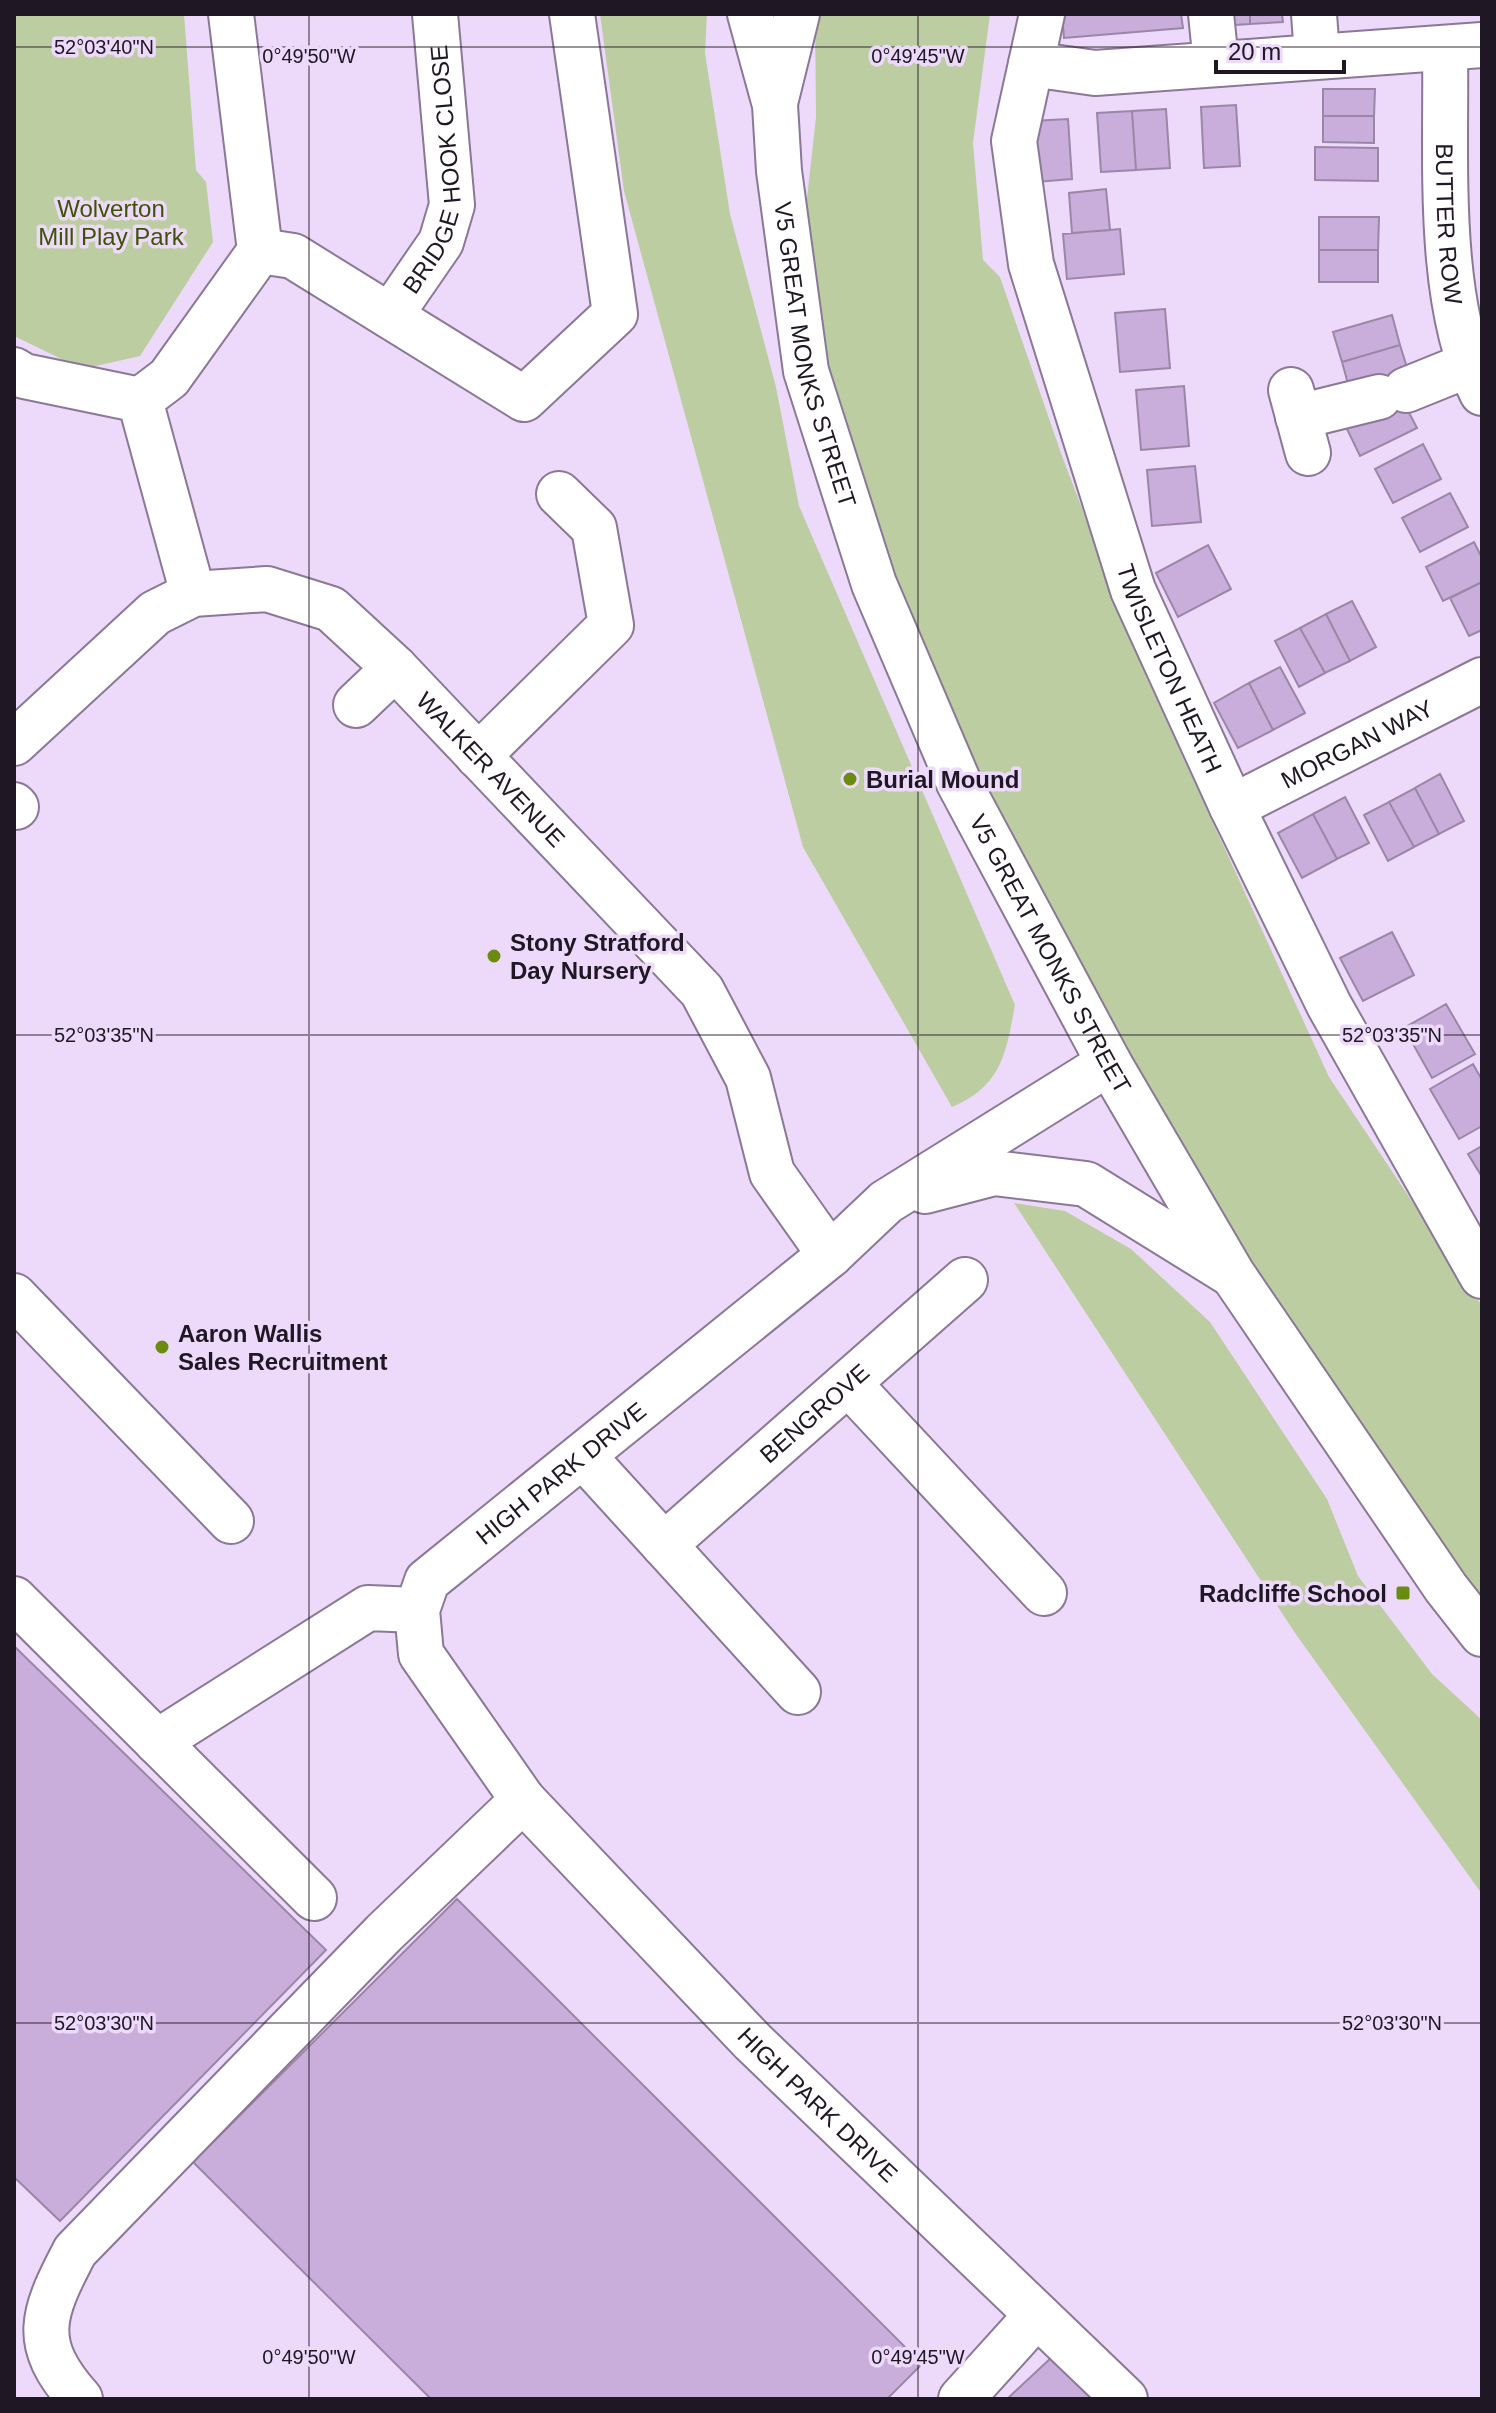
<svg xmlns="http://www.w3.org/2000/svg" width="1496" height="2413" font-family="Arial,sans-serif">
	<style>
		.green { fill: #bccea1 }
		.building { fill: #c9addb; stroke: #9a87a6; stroke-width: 2 }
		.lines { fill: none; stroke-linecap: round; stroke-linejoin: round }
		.minor-casing { stroke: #8a7896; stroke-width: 48 }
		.minor { stroke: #fff; stroke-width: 44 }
		.ticks { fill: none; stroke: #1f1723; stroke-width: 2; stroke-opacity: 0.45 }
		.poi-dot { fill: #698b0f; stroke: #edd9fa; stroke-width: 3 }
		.labels { text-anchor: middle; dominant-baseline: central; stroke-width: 7; stroke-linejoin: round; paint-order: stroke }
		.street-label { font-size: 24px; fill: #1f1723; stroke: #edd9fa }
		.park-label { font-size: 24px; fill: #3d5302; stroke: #edd9fa }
		.poi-label { font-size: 24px; font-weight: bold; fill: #1f1723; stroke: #edd9fa; text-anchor: start }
		.ticks-label { font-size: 20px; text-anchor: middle; fill: #1f1723; stroke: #edd9fa; stroke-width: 7; stroke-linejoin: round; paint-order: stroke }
	</style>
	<rect width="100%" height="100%" fill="#edd9fa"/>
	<path class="green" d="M14,14H184L196,170L206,182L213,242L140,356L82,369L14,336Z
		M600,14H707L705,53L730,214L776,387L799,506L1015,1005C1006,1053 1002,1086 952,1107L803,847L624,191Z
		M815,14H990L973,143L983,260L1000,277L1062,456L1146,676L1329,1077L1482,1306V1615L1379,1477L1129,1071L939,701L837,416L803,234L816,117Z
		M1014,1203L1065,1211L1131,1249L1210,1322L1327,1499L1358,1576L1432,1674L1482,1720V1894L1295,1633Z"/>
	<path class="building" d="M1062,14H1181L1183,28L1064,38Z
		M1218,14H1250V24L1218,26Z
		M1250,14H1282L1283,22L1250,24Z
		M1323,89H1375L1374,116H1323Z
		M1236,105L1240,166L1204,168L1201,107Z
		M1166,109L1170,168L1136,170L1132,111Z
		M1132,111L1136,170L1101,172L1097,113Z
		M1323,116H1374V143L1323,142Z
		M1068,119L1072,179L1036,182L1032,121Z
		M1315,147L1378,148V181L1315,180Z
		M1106,189L1110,230L1072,233L1069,193Z
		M1319,217H1379L1378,250H1319Z
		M1120,229L1124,274L1067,279L1063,234Z
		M1319,250H1378V282H1319Z
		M1165,309L1170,368L1120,372L1115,313Z
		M1392,315L1400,345L1342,362L1333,332Z
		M1400,345L1409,374L1350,391L1342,362Z
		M1184,386L1189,446L1141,450L1136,390Z
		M1402,399L1417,428L1360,456L1346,427Z
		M1423,444L1441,479L1393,503L1375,469Z
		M1195,466L1201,522L1152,526L1147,470Z
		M1450,493L1468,527L1420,552L1402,518Z
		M1474,542L1482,558V582L1443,601L1426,567Z
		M1208,545L1231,589L1178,617L1156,573Z
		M1482,582V630L1469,636L1450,598Z
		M1352,601L1376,647L1350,661L1326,614Z
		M1326,614L1350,661L1325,673L1300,628Z
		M1300,628L1325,673L1299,687L1275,641Z
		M1280,667L1305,713L1273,730L1249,683Z
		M1249,683L1273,730L1238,748L1214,703Z
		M1440,774L1464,821L1439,834L1415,788Z
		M1415,788L1439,834L1414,847L1389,802Z
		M1345,797L1369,843L1337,859L1313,814Z
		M1389,802L1414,847L1388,861L1364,815Z
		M1313,814L1337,859L1302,878L1278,833Z
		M1392,932L1414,975L1363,1001L1340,958Z
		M1446,1004L1475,1054L1432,1078L1404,1028Z
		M1473,1064L1482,1080V1126L1459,1139L1430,1089Z
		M1482,1146V1177L1468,1154Z
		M14,1646L326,1950L60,2221L14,2177Z
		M457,1899L922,2364L887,2399H431L193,2162Z
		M1052,2357L1092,2399H1007Z"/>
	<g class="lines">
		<defs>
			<g id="minor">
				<path id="s1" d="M750,14L775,105L779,171L806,371L874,584L959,783L1109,1063L1233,1275L1446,1588L1482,1634"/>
				<path id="s2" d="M1042,14L1014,141L1031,264L1133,590L1232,807L1329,1005L1482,1276"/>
				<path d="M1211,14L1216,63"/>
				<path d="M1314,14L1317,55"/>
				<path id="s3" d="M1445,48C1447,153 1435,299 1482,393"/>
				<path d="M1031,64L1095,73L1482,45"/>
				<path d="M775,103L797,14"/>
				<path d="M260,251L293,256L524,399L615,314L572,14"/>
				<path id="s4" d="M390,316L441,242L452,205L435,14"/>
				<path d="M14,370L24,376L140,400L193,594"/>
				<path d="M1291,390L1308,453"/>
				<path d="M1406,390L1468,365"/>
				<path d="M140,400L169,378L260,251L231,14"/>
				<path d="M1298,417L1379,397"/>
				<path d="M356,705L395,668"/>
				<path id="s5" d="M14,743L155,613L193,594L267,589L331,609L395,668L702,991L748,1078L772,1173L830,1255"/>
				<path d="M478,756L611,625L594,528L559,494"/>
				<path d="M14,805L16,807"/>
				<path id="s6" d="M1232,807L1482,680"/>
				<path d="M925,1191L994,1173L1086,1184L1228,1272"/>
				<path d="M14,1296L231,1521"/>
				<path d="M849,1384L1044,1593"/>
				<path d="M584,1457L798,1692"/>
				<path id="s7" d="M664,1545L965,1280"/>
				<path d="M14,1599L314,1898"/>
				<path d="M157,1742L368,1608L417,1610"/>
				<path id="s8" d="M523,1800L753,2042L1125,2399"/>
				<path id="s9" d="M80,2399C30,2343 42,2314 75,2251L384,1933L523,1800L421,1654L417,1610L427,1581L830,1255L886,1202L1109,1063"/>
				<path d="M961,2399L1037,2315"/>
			</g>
		</defs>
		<use href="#minor" class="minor-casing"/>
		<use href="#minor" class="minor"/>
	</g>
	<path class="ticks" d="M309,14V2399M918,14V2399M14,47H1482M14,1035H1482M14,2023H1482"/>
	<g class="poi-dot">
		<circle cx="850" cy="779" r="8"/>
		<circle cx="494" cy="956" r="8"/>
		<circle cx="162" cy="1347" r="8"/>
		<rect x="1395" y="1585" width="16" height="16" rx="4"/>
	</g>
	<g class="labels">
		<g class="street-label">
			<text stroke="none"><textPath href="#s4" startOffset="160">BRIDGE HOOK CLOSE</textPath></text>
			<text stroke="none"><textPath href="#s3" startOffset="176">BUTTER ROW</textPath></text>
			<text stroke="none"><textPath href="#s1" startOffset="348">V5 GREAT MONKS STREET</textPath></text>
			<text stroke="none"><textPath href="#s2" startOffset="682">TWISLETON HEATH</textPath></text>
			<text stroke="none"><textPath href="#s6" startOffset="140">MORGAN WAY</textPath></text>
			<text stroke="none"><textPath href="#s5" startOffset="602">WALKER AVENUE</textPath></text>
			<text stroke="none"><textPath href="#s1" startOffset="996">V5 GREAT MONKS STREET</textPath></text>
			<text stroke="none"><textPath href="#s7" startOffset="200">BENGROVE</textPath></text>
			<text stroke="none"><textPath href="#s9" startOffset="1224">HIGH PARK DRIVE</textPath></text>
			<text stroke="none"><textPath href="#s8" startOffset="424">HIGH PARK DRIVE</textPath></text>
		</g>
		<g class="park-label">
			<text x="111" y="208">Wolverton<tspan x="111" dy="28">Mill Play Park</tspan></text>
		</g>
		<g class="poi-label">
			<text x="866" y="779">Burial Mound</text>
			<text x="510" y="942">Stony Stratford<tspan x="510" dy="28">Day Nursery</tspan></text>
			<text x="178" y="1333">Aaron Wallis<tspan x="178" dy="28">Sales Recruitment</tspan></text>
			<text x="1387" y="1593" text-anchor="end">Radcliffe School</text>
		</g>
	</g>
	<g class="ticks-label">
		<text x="104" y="54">52°03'40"N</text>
		<text x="309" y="63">0°49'50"W</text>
		<text x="918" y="63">0°49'45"W</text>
		<text x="104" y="1042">52°03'35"N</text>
		<text x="1392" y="1042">52°03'35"N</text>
		<text x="104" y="2030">52°03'30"N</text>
		<text x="1392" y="2030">52°03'30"N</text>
		<text x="309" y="2364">0°49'50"W</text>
		<text x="918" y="2364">0°49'45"W</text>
	</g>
	<rect width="1496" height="2413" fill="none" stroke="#1f1723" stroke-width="32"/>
	<path d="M1216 60v12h128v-12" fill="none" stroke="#1f1723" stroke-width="4"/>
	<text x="1228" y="60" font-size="24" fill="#1f1723" stroke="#edd9fa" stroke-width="6" paint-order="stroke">20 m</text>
</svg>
